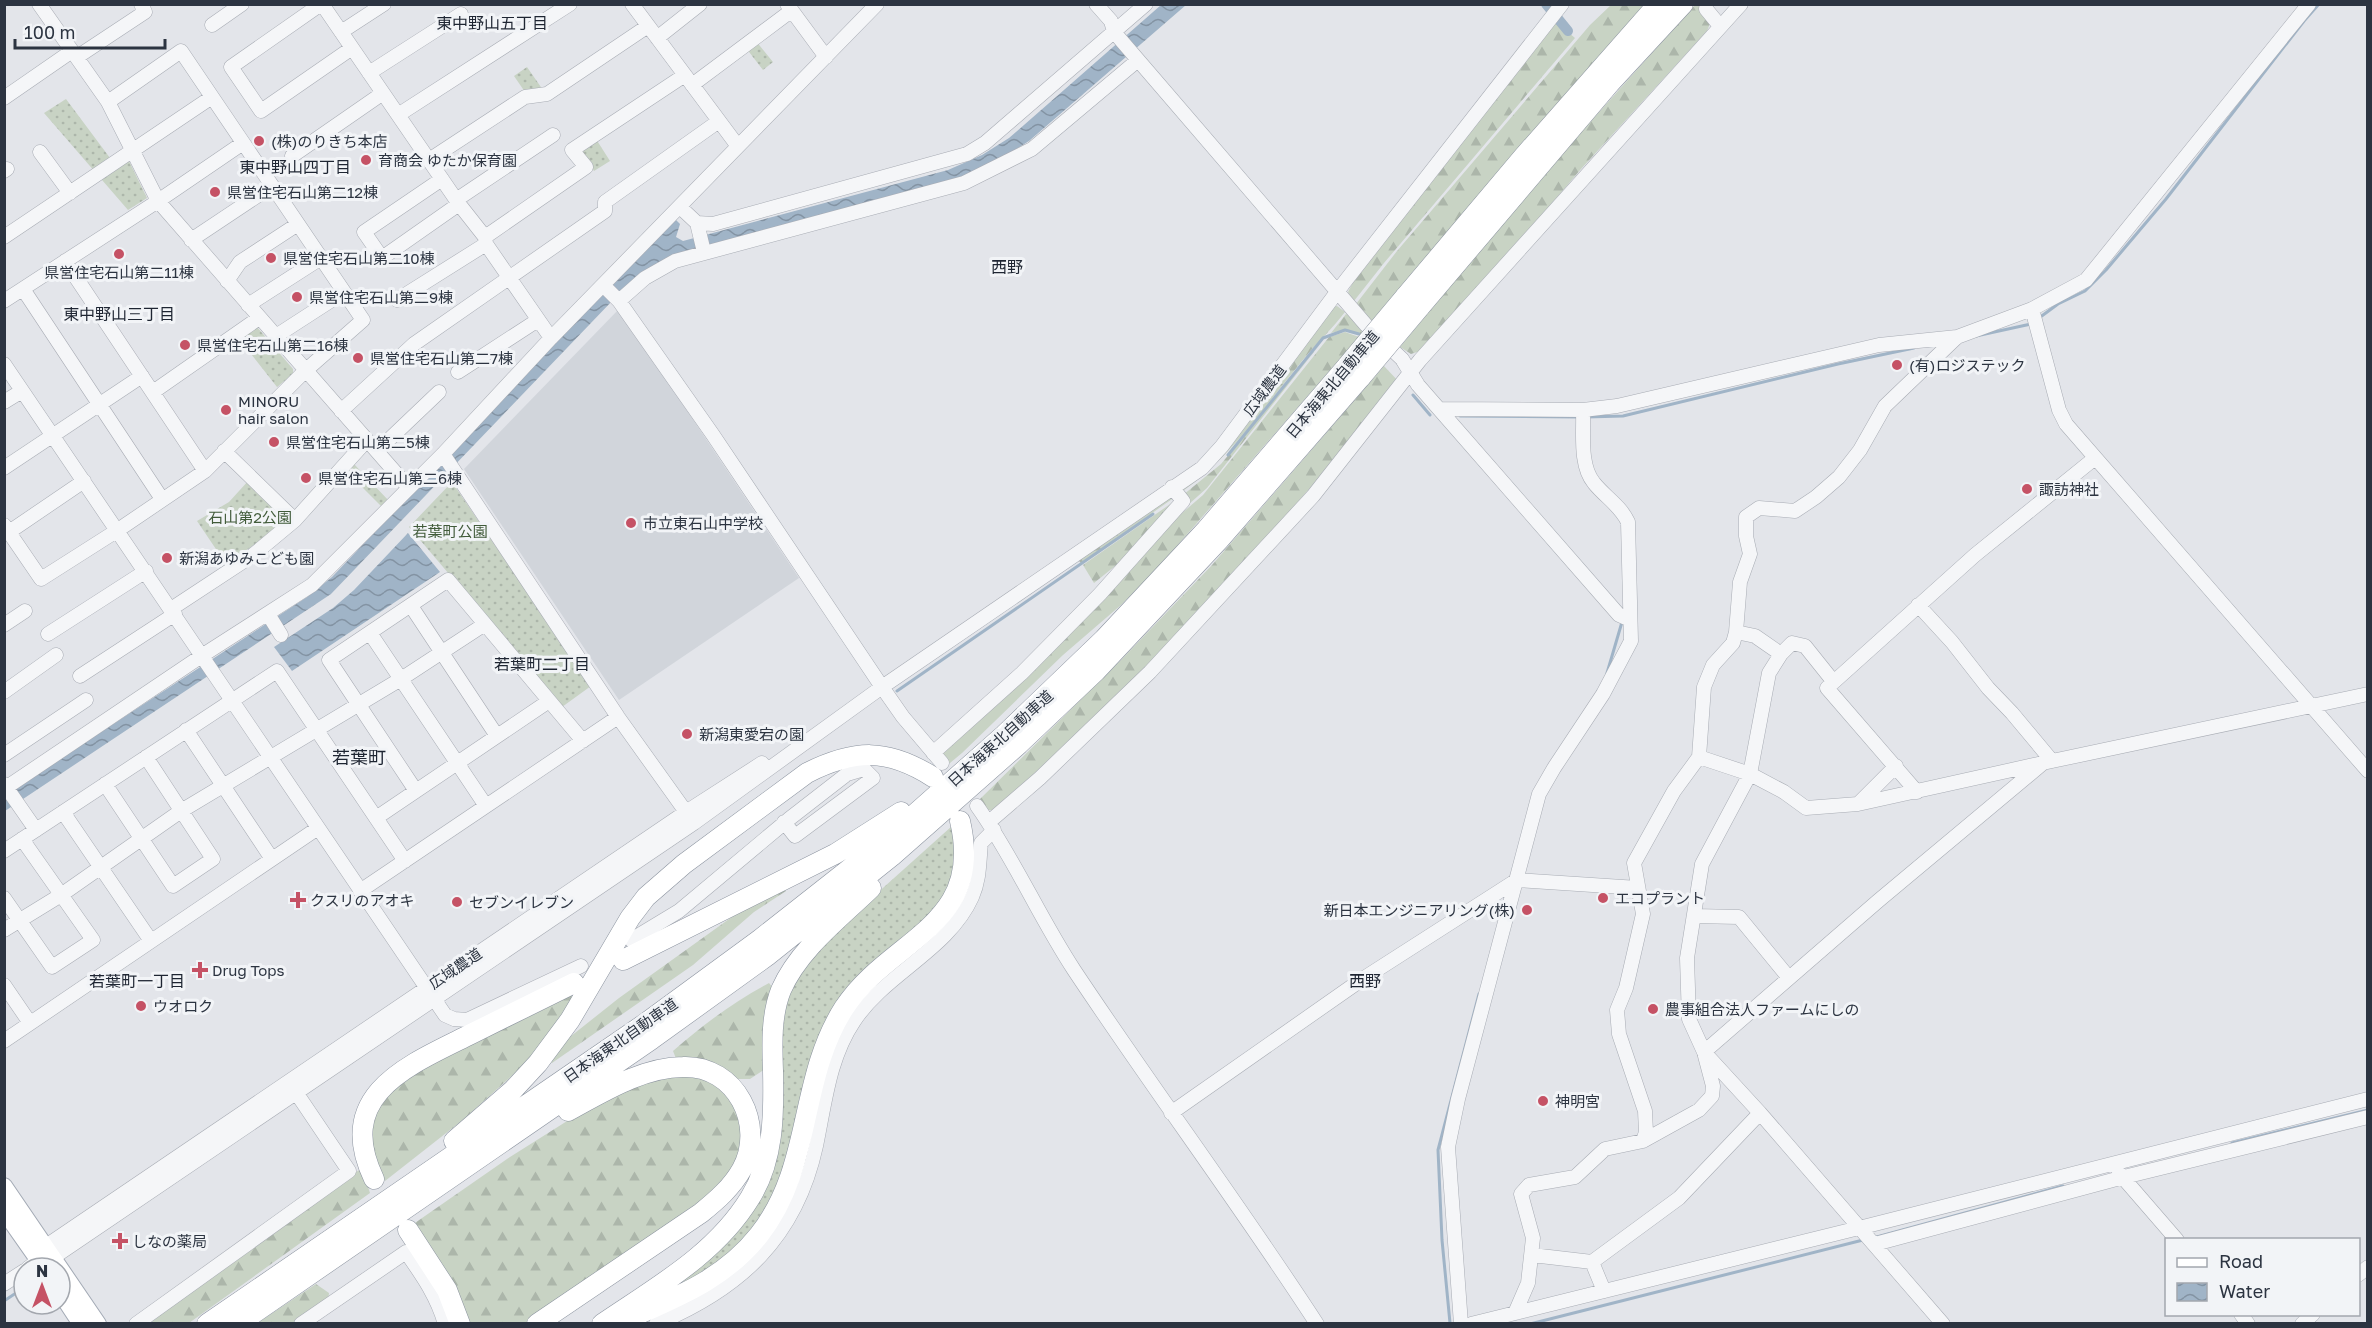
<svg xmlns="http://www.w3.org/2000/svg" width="2372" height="1328" font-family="'Golos Text','Noto Sans JP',sans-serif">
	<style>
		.built { fill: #d1d5db }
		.grass { fill: url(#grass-dots) }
		.forest { fill: url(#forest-firs) }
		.water { fill: url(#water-waves) }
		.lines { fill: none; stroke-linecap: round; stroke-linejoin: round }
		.stream { stroke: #a0b4c7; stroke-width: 3 }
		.canal { stroke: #a0b4c7; stroke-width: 10 }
		.minor-casing { stroke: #a8acb4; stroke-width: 15 }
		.major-casing { stroke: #a3aab5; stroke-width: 18 }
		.highway-casing { stroke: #8b939f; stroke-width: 21 }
		.minor { stroke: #f5f6f8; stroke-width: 14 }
		.major { stroke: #fff; stroke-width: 16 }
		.highway { stroke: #fff; stroke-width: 20 }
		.highway-bridge-casing { stroke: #8b939f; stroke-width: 21; stroke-linecap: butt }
		.highway-bridge { stroke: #fff; stroke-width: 20 }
		.poi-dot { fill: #c55265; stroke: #f2f4f7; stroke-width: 2 }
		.labels { text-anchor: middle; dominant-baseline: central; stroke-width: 6; stroke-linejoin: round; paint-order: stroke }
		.poi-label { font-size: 15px; fill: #2c3441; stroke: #f2f4f7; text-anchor: start }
		.street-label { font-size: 15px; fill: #2c3441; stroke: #f2f4f7 }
		.park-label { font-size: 15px; fill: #415b3a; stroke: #f2f4f7 }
		.neighbourhood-label { font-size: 16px; fill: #1e2532; stroke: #f2f4f7 }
		.quarter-label { font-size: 18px; fill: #1e2532; stroke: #f2f4f7 }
	</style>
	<defs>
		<pattern id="grass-dots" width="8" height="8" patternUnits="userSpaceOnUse" patternTransform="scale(1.5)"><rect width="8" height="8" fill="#c8d3c4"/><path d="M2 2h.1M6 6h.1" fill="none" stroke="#acb6aa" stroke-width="1.8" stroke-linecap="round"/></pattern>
		<pattern id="forest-firs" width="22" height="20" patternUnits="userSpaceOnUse" patternTransform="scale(1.5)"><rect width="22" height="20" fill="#c8d3c4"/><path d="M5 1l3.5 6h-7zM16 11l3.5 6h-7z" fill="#acb6aa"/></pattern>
		<pattern id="water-waves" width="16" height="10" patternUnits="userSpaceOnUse" patternTransform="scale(1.5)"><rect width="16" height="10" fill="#a0b4c7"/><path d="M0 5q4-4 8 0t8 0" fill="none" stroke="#8393a3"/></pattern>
	</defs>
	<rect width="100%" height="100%" fill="#e3e5ea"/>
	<path class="built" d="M619,309L799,578L619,700L464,469Z"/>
	<path class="grass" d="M756,41L773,62L763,70L746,48Z
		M527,67L543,90L525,92L514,76Z
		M66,99L116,166L128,159L147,198L128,210L44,113Z
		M596,139L610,161L594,171L581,150Z
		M257,327L293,369V374L277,387L240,340Z
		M353,463L389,501L383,508L347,472Z
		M249,480L288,519L277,529L226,564L197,521L229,502Z
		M452,482L591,686L562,707L409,527Z
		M952,826L958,843L950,889L927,920L871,965L778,1196L728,1262L648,1303L764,1184L778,1021L788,987L810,958L874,896Z"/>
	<path class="forest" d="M1611,5H1646L1474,200L1372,322L1356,304L1397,251L1590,25Z
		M1695,5H1704L1711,21L1707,31L1581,169L1469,301L1461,304L1423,350L1411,354L1400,347L1531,188Z
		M1554,20L1575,38L1384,263L1354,301L1348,292L1355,278Z
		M1337,306L1345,312C1332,329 1316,344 1302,361C1264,407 1230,459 1180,493V490L1228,448L1333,307Z
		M1346,314L1348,315L1364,332L1361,335L1345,330L1331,333Z
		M1345,332L1359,337L1156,570L1121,605L1063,655L962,753L950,763C944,759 941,756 943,749L1174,520L1203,495L1329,337Z
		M1321,343L1207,488L1170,521L1183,495L1221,464Z
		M1384,366L1400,383C1323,472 1247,565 1163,649C1109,704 1052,758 996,810H986L980,799L1122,659L1212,565Z
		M1172,495L1175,497L1081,563L1078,560Z
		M1176,500L1135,550L1094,583L1083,565Z
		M783,887L786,891L754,912L693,965L552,1063L549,1058L556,1048L619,998L750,904Z
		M769,983L776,992L765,1069L750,1079H735L677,1061L673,1051C703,1025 733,1002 769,983Z
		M582,988L525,1064L464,1119L385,1181C361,1127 368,1108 411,1069Z
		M676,1074C720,1080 719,1084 743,1119L739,1162L720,1187L527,1323H467L412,1225L507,1159L583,1111L619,1092Z
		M362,1168L370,1193L189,1323L149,1324L231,1259Z
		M316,1284L329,1293L328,1302L295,1323L256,1324Z"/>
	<path class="water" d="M1161,5H1186L1029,141L1007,155L955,181L681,255L613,300L331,594L5,811V795L307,597L332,577L604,292L676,220L680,224L676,237L683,241L948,170L982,155L1009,138Z
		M408,533L440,572L292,671L274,647L333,608L354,590Z"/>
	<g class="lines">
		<path class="stream" d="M2039,318L2058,304L2085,291L2106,270L2166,199L2304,21L2319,4
			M1976,336L2031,324
			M1413,395L1430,415
			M1460,416L1579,417
			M1586,417L1623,416L1838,364L1914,348
			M1228,455L1323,338L1345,330L1359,334
			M1607,673L1622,622
			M897,691L1153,514
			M2232,1143L2368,1110
			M1873,1238L2063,1186
			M4,1301L19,1291
			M1450,1323L1442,1240L1438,1150L1479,994
			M1530,1324L1863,1240"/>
		<path class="canal" d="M1546,4L1568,31"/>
		<defs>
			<path id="minor" d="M39,4L108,102L158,201L409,488
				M321,4L231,67L261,111L352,48
				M322,4L459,204L485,237L486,244L551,338
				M632,4L737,145
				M787,4L826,57
				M1096,4L1111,21L1114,32L1366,325L1402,359L1418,385L1619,615L1630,620
				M1706,9L1720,26
				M212,25L242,4
				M341,32L384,4
				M657,38L700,4
				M77,57L145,12L141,4
				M369,73L461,14
				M692,85L791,11
				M4,98L72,51
				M398,115L570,4
				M40,152L70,193
				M292,156L383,93
				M429,160L525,97L547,94L648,26
				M4,171L7,169
				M442,179L364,232L382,258L459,204
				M456,200L553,135
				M681,208L697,223L713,224L967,154L985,143L1146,4
				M697,223L704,252
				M4,237L212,97
				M485,237L586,167L572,150L685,75
				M191,240L272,186
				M65,261L205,471
				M227,281L240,262L298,224
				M603,285L619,301L713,435L882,687L903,717L942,763
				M23,289L162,499
				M397,300L486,244
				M4,301L158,201L243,143
				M619,301L645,278L675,261L964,183L1032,149L1138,60
				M248,305L321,258
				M2032,309L2059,410L2066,424L2368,771
				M276,336L344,292
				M4,364L445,1015L454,1019L467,1020L581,966
				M458,372L538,320
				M153,392L259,318
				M4,402L22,391
				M1439,409L1583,410L1617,406L1879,345L1957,337L2032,309L2086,280L2309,4
				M341,411L414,344L605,211V202L719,121
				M224,451L295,520
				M377,451L439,392
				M443,454L618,717L691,819
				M4,468L142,376
				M4,525L41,579L118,530L205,471L305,371L363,320L181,51L108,102
				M9,532L84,481
				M1918,605L1952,642L1988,688L2012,713L2052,761
				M411,606L497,736
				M171,609L253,555L295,520L367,440
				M268,614L281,635
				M4,625L25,611
				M1736,632L1755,636L1781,654L1792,643L1805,646L1833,681
				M370,633L486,806
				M48,634L146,571
				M80,676L175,614
				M4,692L56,655
				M186,730L272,859
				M933,753L1022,673L1100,594L1183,501L1172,487
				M4,755L86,700
				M1699,757L1750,774L1784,792L1806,808L1858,804L2052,761L2368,694
				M4,784L36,830
				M105,784L173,886L213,859L146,757
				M4,789L203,655L312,585L443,454L551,338L877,4
				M416,791L329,660L448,580L583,741
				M1917,792L1827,688L1975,555L2095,458
				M1858,804L1896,766
				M977,806C1014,858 1039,917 1074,970C1153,1089 1239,1204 1317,1324
				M63,812L151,941
				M376,818L549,701
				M989,822L1040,778L1150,672L1313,496L1420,360L1741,4
				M4,851L277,671L405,861
				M360,891L618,717
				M4,898L52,967L93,940L22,839
				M1694,916L1739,917L1789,978
				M4,930L61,895L181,811L401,679L485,624
				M631,940L679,911L789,819L847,774L864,769L873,778L795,836L784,822
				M4,985L30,1023
				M4,1041L318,828
				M1171,1113L1361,980L1517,880L1638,888
				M1643,1141L1699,1110L1712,1096L1713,1086L1704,1052L1689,1019L1687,958L1702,864L1750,774L1769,673L1781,654
				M2119,1173L2177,1240
				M1875,1244L2124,1177L2368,1117
				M1532,1255L1592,1262L1679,1198L1760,1113
				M41,1256L46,1246L686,812L762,763
				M1592,1262L1604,1291
				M28,1268L39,1260L54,1257L694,823L882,687L1202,468L1222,446L1343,284L1562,4
				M2358,1275L2368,1267
				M4,1284L24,1271
				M1515,1313L1528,1283L1533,1238L1521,1194L1529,1185L1575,1177L1605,1149L1643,1141L1646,1132L1645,1111L1619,1034L1617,1010L1626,988L1643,914L1634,863L1674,791L1699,757L1704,687L1713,665L1733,643L1736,632L1740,582L1750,554L1746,536V517L1759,508L1795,511L1816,497L1839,477L1860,450L1885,406L1957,337
				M2241,1314L2248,1324
				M136,1324L349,1171L291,1085
				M301,1324L406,1252C422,1275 437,1296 445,1324
				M656,1324C740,1289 796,1238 816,1146C825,1103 829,1058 854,1021C886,973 948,950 972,897C980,879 979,862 981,843L994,830
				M1461,1324L1448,1147L1458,1099L1539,794L1554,768L1603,694L1631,641L1628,522C1620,505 1605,497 1594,483C1579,465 1584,432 1583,410
				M1471,1324L1859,1228L2368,1099
				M1943,1324L1760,1113L1704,1052L1878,901L2042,764
				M2302,1324L2313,1314"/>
			<path id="major" d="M4,1186L98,1324
				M4,1211L44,1268
				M60,1292L81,1324"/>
			<path id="highway" d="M1405,297L1524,156L1658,4
				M1419,308L1610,83L1683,4
				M623,960L835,854L901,812
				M454,1141L513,1090L538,1063L570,1020L630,918L646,897L684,864L807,773C855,749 887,748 933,777
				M374,1179C333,1094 409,1065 471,1034C505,1017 540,1000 574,983
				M408,1230L447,1290L460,1324
				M619,1323C671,1299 722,1282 759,1235C813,1167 798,1080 844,1008C890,938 985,927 960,821
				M207,1324L643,1025L759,940L881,844L1004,735L1104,639L1206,530L1348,365
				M238,1324L652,1039L767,956L892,856L1019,744L1096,671L1219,540L1361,377
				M537,1324L701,1213C717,1200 732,1187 742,1169C766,1125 736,1065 683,1067C643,1067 603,1092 568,1111
				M602,1324C656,1287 715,1255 750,1198C774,1160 774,1114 773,1071C772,1044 771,1015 781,990C799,949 839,919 871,888"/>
		</defs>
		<use href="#minor" class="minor-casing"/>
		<use href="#major" class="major-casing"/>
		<use href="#highway" class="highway-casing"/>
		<use href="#minor" class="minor"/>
		<use href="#major" class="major"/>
		<use href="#highway" class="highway"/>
		<defs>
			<path id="highway-bridge" d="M1348,365L1405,297
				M1361,377L1419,308"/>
		</defs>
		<use href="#highway-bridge" class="highway-bridge-casing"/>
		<use href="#highway-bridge" class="highway-bridge"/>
	</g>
	<g class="poi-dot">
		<circle cx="259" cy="141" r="6"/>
		<circle cx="366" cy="160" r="6"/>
		<circle cx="215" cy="192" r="6"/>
		<circle cx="119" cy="254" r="6"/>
		<circle cx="271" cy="258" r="6"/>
		<circle cx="297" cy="297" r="6"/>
		<circle cx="185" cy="345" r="6"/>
		<circle cx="358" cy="358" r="6"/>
		<circle cx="1897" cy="365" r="6"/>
		<circle cx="226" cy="410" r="6"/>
		<circle cx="274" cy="442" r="6"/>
		<circle cx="306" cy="478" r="6"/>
		<circle cx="2027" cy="489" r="6"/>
		<circle cx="631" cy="523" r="6"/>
		<circle cx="167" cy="558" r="6"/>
		<circle cx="687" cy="734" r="6"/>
		<circle cx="1603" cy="898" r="6"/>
		<path d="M295 891h6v6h6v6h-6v6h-6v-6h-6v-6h6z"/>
		<circle cx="457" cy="902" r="6"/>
		<circle cx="1527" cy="910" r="6"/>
		<path d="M197 961h6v6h6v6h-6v6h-6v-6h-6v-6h6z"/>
		<circle cx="141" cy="1006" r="6"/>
		<circle cx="1653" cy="1009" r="6"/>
		<circle cx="1543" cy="1101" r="6"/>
		<path d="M117 1232h6v6h6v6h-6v6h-6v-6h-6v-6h6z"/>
	</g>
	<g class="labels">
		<g class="poi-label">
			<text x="271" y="141">(株)のりきち本店</text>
			<text x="378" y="160">育商会 ゆたか保育園</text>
			<text x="227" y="192">県営住宅石山第二12棟</text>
			<text x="283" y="258">県営住宅石山第二10棟</text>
			<text x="119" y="272" text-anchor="middle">県営住宅石山第二11棟</text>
			<text x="309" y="297">県営住宅石山第二9棟</text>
			<text x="197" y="345">県営住宅石山第二16棟</text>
			<text x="370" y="358">県営住宅石山第二7棟</text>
			<text x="1909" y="365">(有)ロジステック</text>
			<text x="238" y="401">MINORU<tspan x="238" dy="17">hair salon</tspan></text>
			<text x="286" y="442">県営住宅石山第二5棟</text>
			<text x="318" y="478">県営住宅石山第二6棟</text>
			<text x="2039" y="489">諏訪神社</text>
			<text x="643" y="523">市立東石山中学校</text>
			<text x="179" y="558">新潟あゆみこども園</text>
			<text x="699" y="734">新潟東愛宕の園</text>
			<text x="1615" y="898">エコプラント</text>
			<text x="310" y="900">クスリのアオキ</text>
			<text x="469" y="902">セブンイレブン</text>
			<text x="1515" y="910" text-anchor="end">新日本エンジニアリング(株)</text>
			<text x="212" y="970">Drug Tops</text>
			<text x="153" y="1006">ウオロク</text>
			<text x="1665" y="1009">農事組合法人ファームにしの</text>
			<text x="1555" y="1101">神明宮</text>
			<text x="132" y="1241">しなの薬局</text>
		</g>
		<g class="street-label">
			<text transform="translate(1332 384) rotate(-50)">日本海東北自動車道</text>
			<text transform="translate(1264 390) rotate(-53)">広域農道</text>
			<text transform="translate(1000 738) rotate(-42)">日本海東北自動車道</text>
			<text transform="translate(455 968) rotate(-34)">広域農道</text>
			<text transform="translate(620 1040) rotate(-35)">日本海東北自動車道</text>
		</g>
		<g class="park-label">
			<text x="250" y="517">石山第2公園</text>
			<text x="450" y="531">若葉町公園</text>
		</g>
		<g class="neighbourhood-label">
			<text x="492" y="23">東中野山五丁目</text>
			<text x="295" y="167">東中野山四丁目</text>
			<text x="1007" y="267">西野</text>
			<text x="119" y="314">東中野山三丁目</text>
			<text x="542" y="664">若葉町二丁目</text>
			<text x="137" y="981">若葉町一丁目</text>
			<text x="1365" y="981">西野</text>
		</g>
		<g class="quarter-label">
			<text x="359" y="757">若葉町</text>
		</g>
	</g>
	<rect width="2372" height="1328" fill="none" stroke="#2c3441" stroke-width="12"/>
	<rect x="2165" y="1238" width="195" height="78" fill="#f2f4f7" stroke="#a3a7ae" stroke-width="1.5"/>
	<rect x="2177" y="1258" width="30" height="9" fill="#ffffff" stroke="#a3a7ae" stroke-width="1.5"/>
	<text x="2219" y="1268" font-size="18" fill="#2c3441">Road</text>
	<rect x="2177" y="1283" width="30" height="18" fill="url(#water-waves)" stroke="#a3a7ae" stroke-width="1.5"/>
	<text x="2219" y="1298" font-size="18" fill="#2c3441">Water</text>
	<g transform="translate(42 1286)"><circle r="28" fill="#f2f4f7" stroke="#a3a7ae" stroke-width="1.5"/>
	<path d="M0-4.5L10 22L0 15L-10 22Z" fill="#c55265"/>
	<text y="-9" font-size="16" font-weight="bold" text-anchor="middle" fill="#2c3441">N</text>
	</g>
	<path d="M15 39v9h150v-9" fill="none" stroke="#2c3441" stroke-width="3"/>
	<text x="24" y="39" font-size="18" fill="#2c3441" stroke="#f2f4f7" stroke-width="4.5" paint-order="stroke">100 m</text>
</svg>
